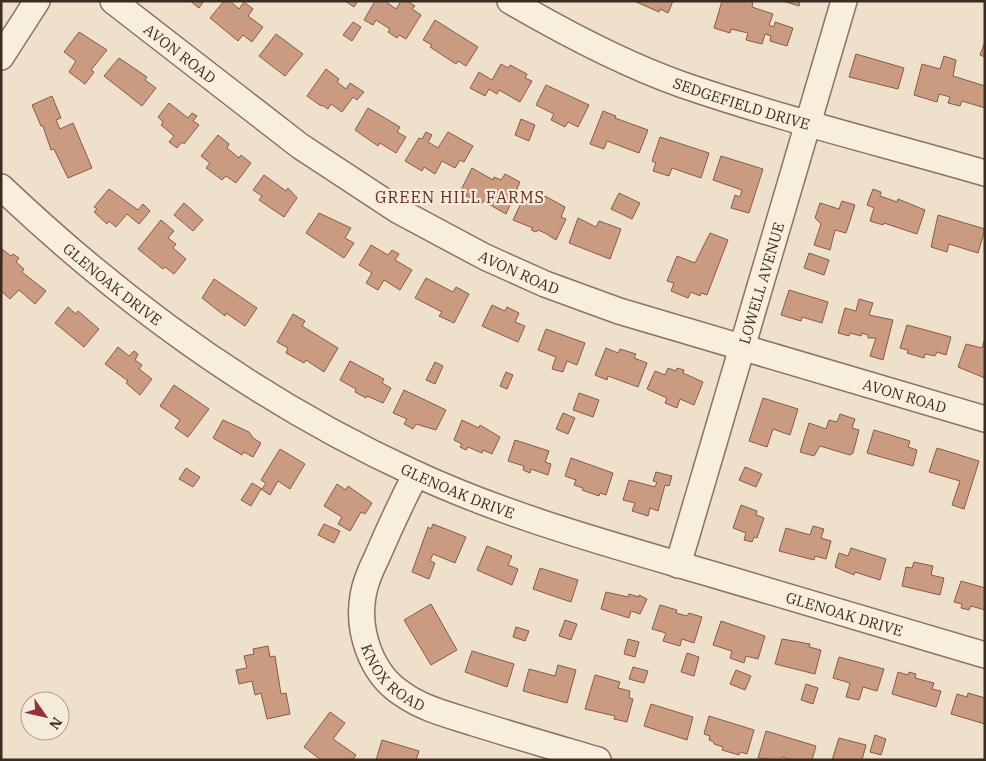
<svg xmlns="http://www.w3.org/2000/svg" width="986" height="761" font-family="'IBM Plex Serif',serif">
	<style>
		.building { fill: #ca9a81; stroke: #885b45 }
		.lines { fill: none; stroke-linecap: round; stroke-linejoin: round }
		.minor-casing { stroke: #8a735f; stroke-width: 28 }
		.minor { stroke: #f8eedd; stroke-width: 25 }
		.labels { text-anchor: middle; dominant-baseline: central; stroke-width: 4.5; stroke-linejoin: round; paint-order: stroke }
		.street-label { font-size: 15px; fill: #3b2c22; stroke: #f5ebda }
		.neighbourhood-label { font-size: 16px; letter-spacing: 1px; fill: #662c22; stroke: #f5ebda }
	</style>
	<rect width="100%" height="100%" fill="#eee0ca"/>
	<path class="building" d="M190,1H204L199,8Z
		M224,1H230L239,9L244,2L253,9L248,16L263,27L252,42L243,35L238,41L210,18Z
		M345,1H358L354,7Z
		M375,1H385L396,9L401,1H407L415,6L412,9L421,15L406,39L399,35L397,38L388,32L390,29L376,20L373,25L364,20Z
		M634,1H673L668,13L660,9L659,12Z
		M722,1H753L752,7L773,14L769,25L774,27L775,22L793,28L787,46L770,41L771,36L765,34L762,44L746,40L748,33L731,29L730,33L714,28Z
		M783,1H800L799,6Z
		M435,20L478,47L466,66L458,61L456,64L430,47L432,45L423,40Z
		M353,22L361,27L352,41L343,35Z
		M79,32L107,50L91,70L94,72L85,84L69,72L76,61L64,52Z
		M276,34L303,54L285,76L259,56Z
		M984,44L985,45V57L980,55Z
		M856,54L904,68L898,89L849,77Z
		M944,56L956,60L953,76L985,86V108L962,101L960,106L948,103L950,97L939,94L937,102L914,95L922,64L940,69Z
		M119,58L147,77L145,80L156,88L142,106L104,76Z
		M501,64L508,68L510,65L527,74L525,78L532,81L520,102L499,90L497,94L489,89L485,96L470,88L479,72L492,80Z
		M326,69L339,79L337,82L346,89L350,83L364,92L357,100L353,97L342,112L331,104L328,109L322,105L321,106L307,96Z
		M546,85L589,105L578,127L568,122L565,127L551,120L554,114L536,105Z
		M52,96L61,118L56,120L60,129L73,123L92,168L68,178L54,149L51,150L43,126H41L32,105Z
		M169,103L188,118L192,113L197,116L193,121L199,125L184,144L182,142L177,148L169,142L174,136L161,125L163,122L158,117Z
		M368,108L400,127L397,132L406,137L396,153L380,143L378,146L355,130Z
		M603,111L616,116L615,118L648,130L639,153L607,141L604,149L590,144Z
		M521,119L535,125L529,141L515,135Z
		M426,132L432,135L428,142L438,148L448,132L473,146L464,162L460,160L455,168L442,161L435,174L424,167L422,171L405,161L419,138L422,139Z
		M218,135L229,144L227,148L239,158L241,155L251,163L236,183L226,176L222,180L206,168L210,163L201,156Z
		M660,137L709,153L701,178L672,168L669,176L653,171L656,163L652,161Z
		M721,156L763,169L749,213L731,208L735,195L740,197L742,190L713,180Z
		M472,168L493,180L494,177L501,180L505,174L520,182L506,214L483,201L481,204L466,196L467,193L461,190Z
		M264,175L286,191L288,188L297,198L284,217L259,200L262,196L253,190Z
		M109,189L138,210L143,204L150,211L139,224L127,214L116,227L109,221L107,224L94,212L97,209L94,207Z
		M873,189L881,192L880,196L897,202L898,199L925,210L917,234L884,223L883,225L870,221L874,208L867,205Z
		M619,193L640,203L632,219L611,209Z
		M545,196L565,207L561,217L566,219L556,240L545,233L538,230L536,232L531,230L533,228L513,220L524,197L540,205Z
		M842,201L855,205L846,233L835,230L830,250L814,245L821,224L815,218L820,203L839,209Z
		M184,203L203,220L193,231L174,215Z
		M319,213L351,228L345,238L354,243L344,258L306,233Z
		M938,215L985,229L978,253L949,244L947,252L931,247Z
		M578,218L596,227L599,221L621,229L610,259L569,243Z
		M161,220L174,231L168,238L176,244L173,248L186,259L174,274L165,267L163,269L138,249Z
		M710,233L728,240L707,295L701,293L700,296L691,292L688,298L671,291L674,283L667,281L677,256L695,263Z
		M371,245L388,255L392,250L399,254L395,260L412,270L400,290L384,280L378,290L366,283L372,273L359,265Z
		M2,249L11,256L13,254L19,258L16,262L24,269L22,272L46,291L35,304L19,290L10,299L1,291Z
		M809,253L829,260L824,275L804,268Z
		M426,278L453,292L456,287L469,294L454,323L439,316L442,312L415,298Z
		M214,279L257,308L245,326L226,313L225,316L202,298Z
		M789,290L828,302L822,323L802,317L801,321L781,315Z
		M859,299L873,303L869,315L893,320L883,360L870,356L876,338H868V335L862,333L861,336L850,333L849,336L838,333L845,308L856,311Z
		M492,305L505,311L507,307L519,313L515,322L525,326L518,342L482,326Z
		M68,307L76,314L78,311L99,329L84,347L55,323Z
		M293,314L305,321L302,326L338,348L324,372L306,360L304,363L286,353L288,348L277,342Z
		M907,325L951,337L946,355L937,352L935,356L925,354L924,358L907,353L908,350L900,348Z
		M546,329L585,343L577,365L567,361L563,372L552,369L556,357L538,350Z
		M985,338V378L958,367L966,344L982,348Z
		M118,347L129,356L134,351L138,354L135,360L142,365L139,369L152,379L140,395L126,383L128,381L105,364Z
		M606,348L618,353L620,349L636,354L634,358L647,363L638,387L608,376L607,380L595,375Z
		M350,361L384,379L382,383L391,388L383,403L367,396L366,398L355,392L356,389L340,380Z
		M435,362L443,366L435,384L426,380Z
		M668,368L676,371L677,368L684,370L683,373L703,382L694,405L680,399L677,408L665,403L667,398L647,389L655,371L665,375Z
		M506,372L513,375L507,389L500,386Z
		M174,385L209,409L188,437L175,428L180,420L160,406Z
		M404,390L446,410L436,430L416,424L413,429L404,424L407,419L393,413Z
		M579,393L599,400L593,417L573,410Z
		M763,398L798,409L790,435L773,429L767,447L749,441Z
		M563,413L575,418L568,434L556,429Z
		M840,414L855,419L852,428L859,430L853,453L850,455L820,446L814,456L800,452L809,423L826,429L829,420L837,422Z
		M223,420L249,432L253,438L261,443L253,457L244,452L242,455L213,438Z
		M462,420L479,428L480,425L500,437L492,454L483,450L482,453L468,447L466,450L460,447L462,444L454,440Z
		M874,430L910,441L908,447L917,450L913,466L867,453Z
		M515,440L549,451L545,462L551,464L548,475L531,469L530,473L523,470L524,466L508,461Z
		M937,448L979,461L964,509L952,505L960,481L929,472Z
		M280,449L305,464L290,489L278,481L270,495L261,489L251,506L241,500L252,483L262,489L266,483L261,480Z
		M571,458L613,473L606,495L600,493L599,496L582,490L583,488L574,485L576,480L565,476Z
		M745,467L762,474L756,487L739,480Z
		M186,468L200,477L193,487L179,479Z
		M656,472L672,476L669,486L665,485L658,511L650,508L648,516L632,511L635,503L623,500L629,480L655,487L657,482L653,481Z
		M337,484L346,490L348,486L372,503L365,514L361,512L350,531L338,524L342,517L324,506Z
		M741,505L757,511L756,515L764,518L757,538L754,537L752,542L744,540L746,533L733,528Z
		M324,524L340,531L334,543L318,535Z
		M433,524L466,537L455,563L433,554L430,561L435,563L429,579L412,572L428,527L431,529Z
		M813,526L824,529L821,538L831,541L826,559L815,556L814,560L779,551L786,528L810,535Z
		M487,546L512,556L508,565L518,569L512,585L477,570Z
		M851,548L886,559L880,580L855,572L854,575L835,567L839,553L848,556Z
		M914,562L933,566L931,575L944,578L940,595L902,586L906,567L912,568Z
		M540,568L578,580L571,602L533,589Z
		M961,581L985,588V610L971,606L969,610L961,608L962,604L954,602Z
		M606,592L628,597L629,594L639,597V595L647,599L640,614L631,611L629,618L601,609Z
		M431,604L457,650L431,665L404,620Z
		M660,605L677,610L676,613L687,616L689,613L702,617L694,643L682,639L680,646L663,641L666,633L652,629Z
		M565,620L577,624L571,640L559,636Z
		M721,621L765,636L758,659L746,656L744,663L730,658L732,651L713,645Z
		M516,627L529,631L525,641L513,637Z
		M628,639L639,642L635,657L624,654Z
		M782,639L810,644L809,647L821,650L815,674L775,664Z
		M268,646L270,657L275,656L281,694L286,693L290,714L267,719L261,693L255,695L252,681L239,684L236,670L247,668L244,656L254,654L253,649Z
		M472,651L514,664L507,687L465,672Z
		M687,653L699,657L694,676L681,672Z
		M839,657L884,669L877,691L863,687L859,700L846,697L850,683L833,678Z
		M558,665L576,670L567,703L523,691L529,669L555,676Z
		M633,667L648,671L644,683L629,679Z
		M736,670L751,676L745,690L730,684Z
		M898,672L908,675L909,672L916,674L915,678L934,683L932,689L941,691L936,707L892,694Z
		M595,675L620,682L618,688L630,691L629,698L633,699L627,722L614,719L615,716L585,709Z
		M806,684L818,688L813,704L801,700Z
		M968,693L985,698V724L951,714L957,694L967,697Z
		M651,704L693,717L687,740L644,726Z
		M330,712L345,723L333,739L356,755L353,760H321L304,747Z
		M709,716L754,730L747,754L740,752L739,755L722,750L723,747L714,744V742L709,740L710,736L704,734Z
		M766,731L816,746L812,760H793L782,757L781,760L758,758Z
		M875,735L886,739L881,755L870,752Z
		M839,738L866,745L862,760H832Z
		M382,740L419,751L416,760H376Z"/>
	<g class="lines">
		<defs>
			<g id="minor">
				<path id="s1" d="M113,1L300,146L399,211L485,257L545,284L619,311L985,419"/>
				<path id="s2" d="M510,1C565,33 623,64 683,85C782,119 885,144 985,173"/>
				<path d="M1,57L37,1"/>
				<path id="s3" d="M1,187C123,303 261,403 414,473C509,517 609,544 708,573C800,600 892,628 985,655"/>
				<path id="s4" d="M416,474C402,501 389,529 377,557C371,569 365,582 363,596C357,631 371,673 401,693C423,709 449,715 474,723C515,736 557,748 598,760"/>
				<path id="s5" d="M678,565L844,1"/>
			</g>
		</defs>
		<use href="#minor" class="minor-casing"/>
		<use href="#minor" class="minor"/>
	</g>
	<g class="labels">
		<g class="street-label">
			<text stroke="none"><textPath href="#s1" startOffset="85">AVON ROAD</textPath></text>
			<text stroke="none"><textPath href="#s2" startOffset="254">SEDGEFIELD DRIVE</textPath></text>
			<text stroke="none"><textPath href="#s1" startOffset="490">AVON ROAD</textPath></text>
			<text stroke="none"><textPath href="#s3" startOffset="148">GLENOAK DRIVE</textPath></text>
			<text stroke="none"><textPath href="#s5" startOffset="294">LOWELL AVENUE</textPath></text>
			<text stroke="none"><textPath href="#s1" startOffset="895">AVON ROAD</textPath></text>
			<text stroke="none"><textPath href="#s3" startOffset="552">GLENOAK DRIVE</textPath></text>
			<text stroke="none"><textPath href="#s3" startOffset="958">GLENOAK DRIVE</textPath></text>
			<text stroke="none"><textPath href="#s4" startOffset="226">KNOX ROAD</textPath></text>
		</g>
		<g class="neighbourhood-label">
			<text x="460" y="197">GREEN HILL FARMS</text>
		</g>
	</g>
	<rect width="986" height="761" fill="none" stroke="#3b2c22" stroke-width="5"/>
	<g transform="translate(45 716) rotate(124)"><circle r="24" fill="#f5ebda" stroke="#ab9f90"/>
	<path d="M0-4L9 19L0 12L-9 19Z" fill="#973139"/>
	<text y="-8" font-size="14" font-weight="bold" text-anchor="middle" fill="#3b2c22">N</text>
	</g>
</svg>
